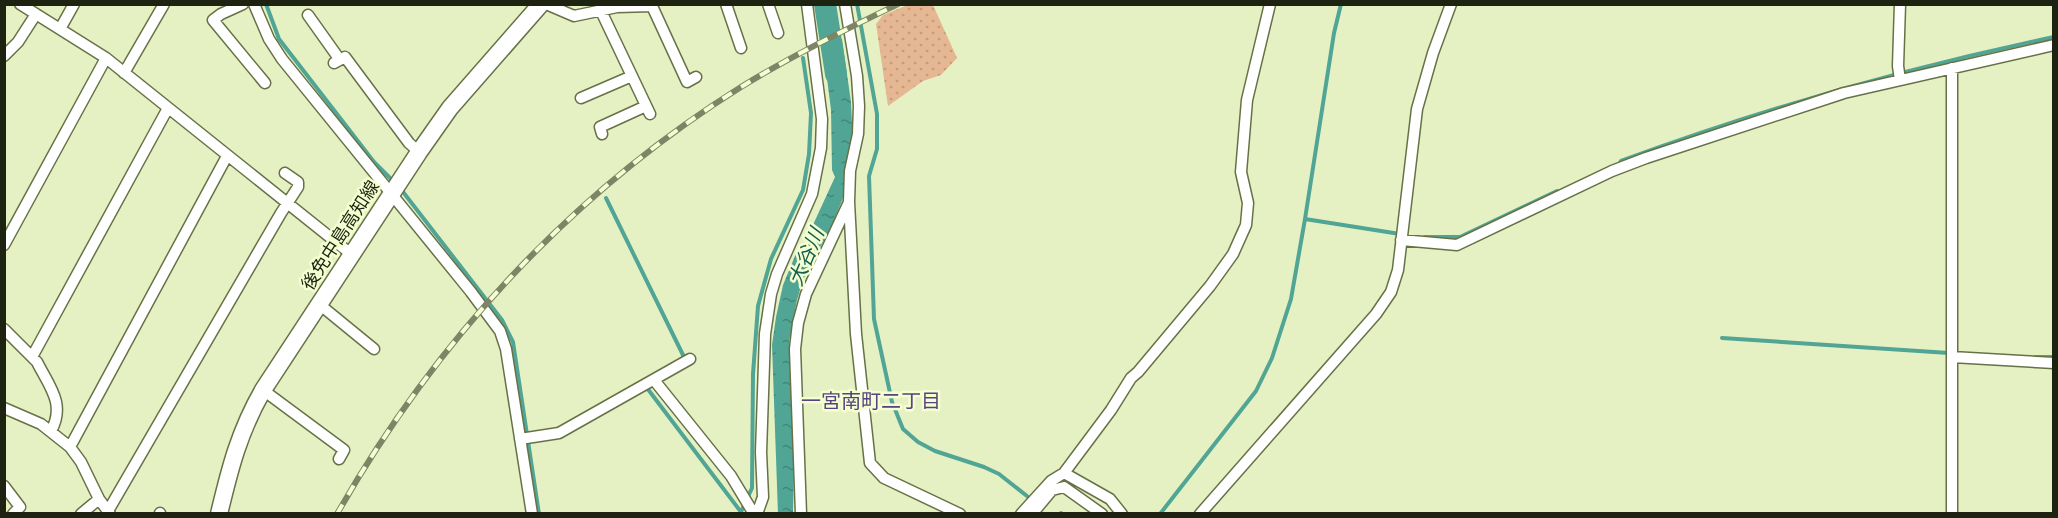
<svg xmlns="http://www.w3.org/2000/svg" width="2058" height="518" font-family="'Public Sans','Noto Sans JP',sans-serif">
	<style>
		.grass { fill: url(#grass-dots) }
		.water { fill: url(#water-ripples) }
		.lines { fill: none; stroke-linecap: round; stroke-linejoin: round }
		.stream { stroke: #51a595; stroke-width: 4 }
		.river { stroke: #51a595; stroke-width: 22 }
		.minor-casing { stroke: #677147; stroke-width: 13 }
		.secondary-casing { stroke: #677147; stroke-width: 19 }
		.minor { stroke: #fff; stroke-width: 10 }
		.secondary { stroke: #fff; stroke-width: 16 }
		.rail-casing { stroke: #7e8566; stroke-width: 6 }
		.rail { stroke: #f3ffd0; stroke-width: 4; stroke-dasharray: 11; stroke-linecap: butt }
		.labels { text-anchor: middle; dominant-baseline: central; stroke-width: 5; stroke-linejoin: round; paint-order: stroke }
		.street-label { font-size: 18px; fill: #1e2211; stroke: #f3ffd0 }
		.water-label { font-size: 20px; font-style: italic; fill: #165c50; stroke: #f3ffd0 }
		.neighbourhood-label { font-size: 20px; fill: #58427f; stroke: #f3ffd0 }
	</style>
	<defs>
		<pattern id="grass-dots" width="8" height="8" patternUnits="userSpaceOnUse" patternTransform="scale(1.5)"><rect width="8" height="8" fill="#e5b793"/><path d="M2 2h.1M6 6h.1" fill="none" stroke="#c49d7e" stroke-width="1.8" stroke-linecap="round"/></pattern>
		<pattern id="water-ripples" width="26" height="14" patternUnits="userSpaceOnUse" patternTransform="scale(1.5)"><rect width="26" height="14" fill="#51a595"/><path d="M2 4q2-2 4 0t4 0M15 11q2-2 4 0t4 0" fill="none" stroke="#438678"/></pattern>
	</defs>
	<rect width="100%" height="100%" fill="#e6f1c3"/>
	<path class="grass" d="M908,5H933L957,58L941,75L923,81L888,106L876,24L883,15Z"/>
	<path class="water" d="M842,39L851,102L853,145L843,198L830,230L808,268L802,283L797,300L789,342L794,468L793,513L778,514L772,345L776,317L783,285L795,256L809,241L812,227L835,177L832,170L831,110L823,47Z"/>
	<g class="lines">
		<path class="stream" d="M266,4L279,39L374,162L395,183
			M857,4L877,114V149L869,176L874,319L892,402L903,429L918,442L935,451L984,467L999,474L1027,496
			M1619,164L1621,161C1762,109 1906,68 2054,37
			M400,188L502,320L513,342L539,514
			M606,198L684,357
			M1305,219L1400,234
			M1425,237H1460L1557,191
			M1722,338L1949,353
			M2035,357H2054
			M644,390L647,388L741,512
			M1061,513V514
			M740,514L752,488L753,374L758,306L771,259L803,190L809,154L811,113L803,58
			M1160,514L1256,391L1272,358L1291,299L1305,219L1334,33L1341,4"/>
		<path class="river" d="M825,4L836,74"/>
		<defs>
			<path id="minor" d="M20,4L106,58L351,254
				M243,4L221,14L213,20L265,83
				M254,4L269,39L282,59L471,292L500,331L506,349L532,514
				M546,4L574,16L617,7L652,6L687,82L696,77
				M726,4L741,48
				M768,4L778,33
				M845,4L857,76L859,106L858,134L850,171L849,202L856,334L870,463L884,478L960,514
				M601,11L650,114
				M308,15L340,60
				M60,29L74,4
				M4,56L18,42L36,14
				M334,63L345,57L409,143L419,152
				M1952,68V514
				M124,73L164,4
				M1900,80L1898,66L1900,4
				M581,98L632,76
				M602,134L600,127L646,106
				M1401,240L1457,245L1612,171L1646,158L1844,93L2054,45
				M4,245L106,58
				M319,304L374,349
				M4,329L32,357
				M1952,357L2054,363
				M654,380L731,476L754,514
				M263,390L344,450L339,459
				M4,408L41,424L70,447L81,462L99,499L110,514
				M51,431C66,404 49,386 37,362L32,357L168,108
				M520,439L559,433L690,359
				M70,447L227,156
				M1064,473L1110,499L1122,514
				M4,486L20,507L13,514
				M108,511L281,213L298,187V182L285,173
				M81,514L99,499
				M160,514V513
				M757,514L763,497L761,452L765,334L771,294L777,274L812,194L821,148L822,119L807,4
				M801,514L795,349L798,323L806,294L849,202
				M1021,514L1051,481L1064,473L1111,410L1131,378L1138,372L1210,286L1233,254L1246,225L1248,203L1241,172L1247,100L1270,4
				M1032,514L1052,490L1064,487L1102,514
				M1200,514L1376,314L1391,292L1398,270L1417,109L1433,53L1451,4"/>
			<path id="secondary" d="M219,514C230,468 239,432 263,390L419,152L450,108L541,4"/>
		</defs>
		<use href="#minor" class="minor-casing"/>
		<use href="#secondary" class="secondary-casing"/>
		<use href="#minor" class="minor"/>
		<use href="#secondary" class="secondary"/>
		<defs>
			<path id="rail" d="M337,514C436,340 572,193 741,87C791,56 845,30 898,4"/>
		</defs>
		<use href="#rail" class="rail-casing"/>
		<use href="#rail" class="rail"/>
	</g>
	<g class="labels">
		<g class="street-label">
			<text transform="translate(340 235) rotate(-57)">後免中島高知線</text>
		</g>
		<g class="water-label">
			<text transform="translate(806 257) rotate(-67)">大谷川</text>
		</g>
		<g class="neighbourhood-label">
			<text x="871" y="401">一宮南町二丁目</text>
		</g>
	</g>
	<rect width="2058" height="518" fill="none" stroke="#1e2211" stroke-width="12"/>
</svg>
